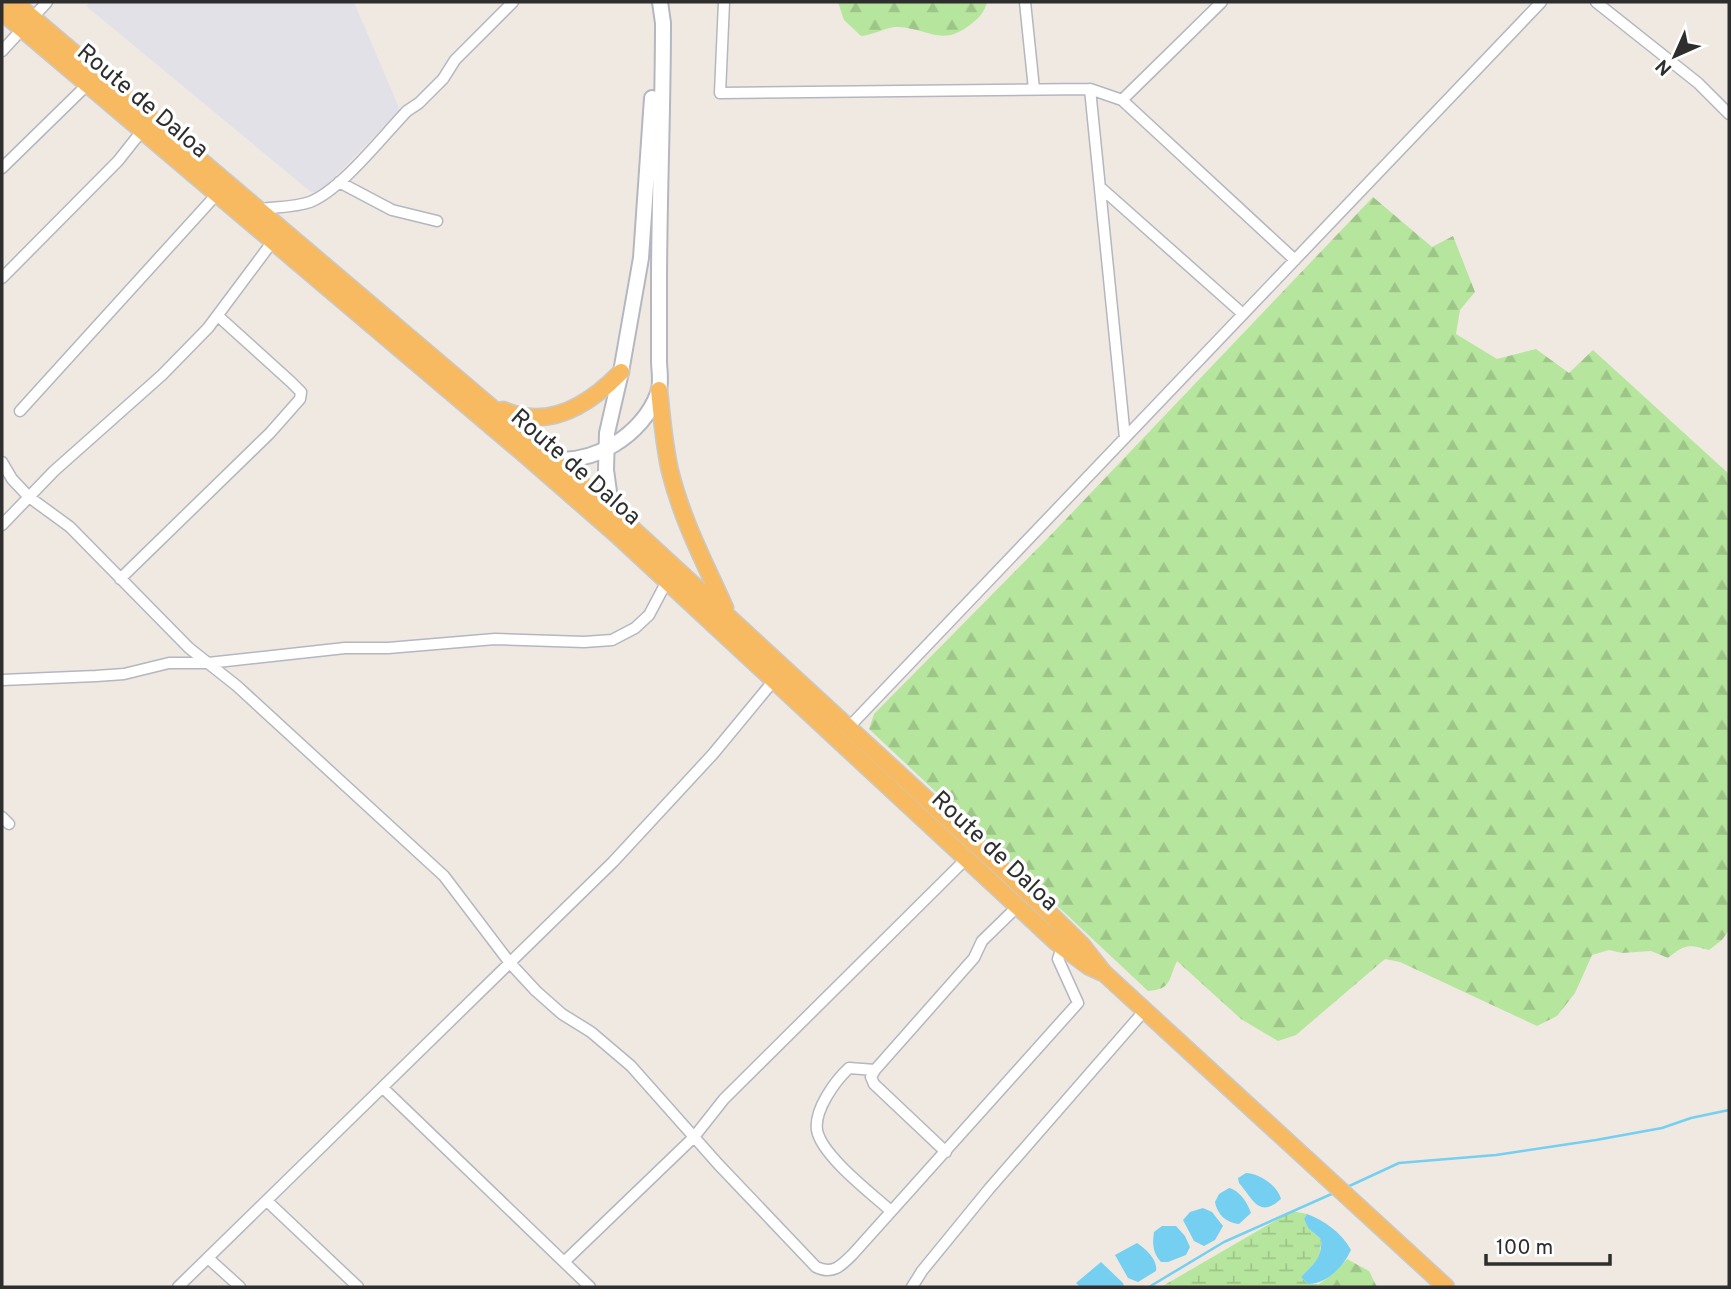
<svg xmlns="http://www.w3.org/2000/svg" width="1731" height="1289" font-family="Overpass,sans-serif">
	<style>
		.industrial { fill: #e3e1e8 }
		.forest { fill: url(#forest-firs) }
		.wetland { fill: url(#wetland-marsh) }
		.water { fill: #75cff0 }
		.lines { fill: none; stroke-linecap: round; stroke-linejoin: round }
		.stream { stroke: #75cff0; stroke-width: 2.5 }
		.minor-casing { stroke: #b4b7c1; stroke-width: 13 }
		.secondary-casing { stroke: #b4b7c1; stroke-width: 18 }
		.trunk-casing { stroke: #c9c9c9; stroke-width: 19 }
		.minor { stroke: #fff; stroke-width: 10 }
		.secondary { stroke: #fff; stroke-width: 14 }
		.trunk { stroke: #f8ba60; stroke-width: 16 }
		.labels { text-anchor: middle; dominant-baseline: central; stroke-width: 7; stroke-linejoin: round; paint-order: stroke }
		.street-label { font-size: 24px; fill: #2e2e2e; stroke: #fff }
	</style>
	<defs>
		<pattern id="forest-firs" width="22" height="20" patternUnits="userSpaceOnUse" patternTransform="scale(1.75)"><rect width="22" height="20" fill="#b6e59e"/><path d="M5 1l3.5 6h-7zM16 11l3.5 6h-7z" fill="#9dc588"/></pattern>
		<pattern id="wetland-marsh" width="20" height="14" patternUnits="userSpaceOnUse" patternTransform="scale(1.75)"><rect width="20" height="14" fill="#b6e59e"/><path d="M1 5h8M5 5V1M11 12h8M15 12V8" fill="none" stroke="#9dc588"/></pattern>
	</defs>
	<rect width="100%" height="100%" fill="#efe9e1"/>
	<path class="industrial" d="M90,2H354L400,110L319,193L311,192L86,6Z"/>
	<path class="forest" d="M838,2H987C984,14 977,20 967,27C941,46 926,28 898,27C889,26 873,35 861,36L844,20Z
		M1373,197L1432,247L1453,236L1475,292L1460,310L1456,334L1497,359L1536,349L1569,373L1593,350L1729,474V930L1722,940L1709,950C1688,944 1685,944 1668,958L1651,951L1622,953L1609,950L1592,955L1575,993L1557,1016L1537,1026L1400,962L1385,959L1296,1035L1278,1041L1241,1019L1177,961C1168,980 1172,989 1148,991L869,729L874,714L1048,538Z
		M1347,1259L1369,1271L1377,1287H1315L1333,1274Z"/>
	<path class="wetland" d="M1292,1211L1307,1214L1304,1219L1308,1228L1321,1239L1320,1257L1301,1277L1308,1284H1319L1315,1287H1161Z"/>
	<path class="water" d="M1246,1173C1259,1173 1278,1186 1281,1199C1259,1219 1253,1199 1239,1183L1238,1178Z
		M1229,1188C1239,1190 1248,1203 1251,1213L1239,1224C1226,1223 1217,1214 1215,1202L1219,1194Z
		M1203,1208L1212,1212L1223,1226L1215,1240L1204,1246L1194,1241L1183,1220L1190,1212Z
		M1307,1214C1325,1221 1341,1232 1351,1250C1343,1267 1327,1284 1308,1284L1301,1277C1313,1264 1323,1258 1321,1239L1308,1228L1304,1219Z
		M1162,1226H1176L1185,1236L1190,1247L1186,1255L1168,1262H1161C1153,1253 1152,1244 1154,1232Z
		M1137,1243C1146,1249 1158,1260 1156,1271L1138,1282L1128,1278L1115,1255Z
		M1101,1262L1123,1283L1124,1287H1080L1076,1283Z"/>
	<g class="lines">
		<path class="stream" d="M880,2H881
			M1345,1188L1399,1163L1496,1155L1596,1140L1662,1128L1691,1118L1729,1110
			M1149,1287L1224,1242L1336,1192"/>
		<defs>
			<path id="minor" d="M724,2L720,93L1090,89L1122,100L1295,260
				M1025,2L1034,89
				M1596,2L1698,83L1729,114
				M2,51L47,2
				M1090,89L1125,438
				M1122,100L1222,2
				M2,168L87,85
				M339,182L392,210L437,221
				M1100,187L1243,314
				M261,209C277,207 296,207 310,202C341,190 383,136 407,111L419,103L443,79L455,60L513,2
				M2,278L118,161L141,132
				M20,411L217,194
				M2,462L12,479L29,497L70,527L189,648L237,686L444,876L510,963L536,991L562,1014L591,1032L631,1066L718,1164L816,1267C833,1275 841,1266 853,1254L1078,1003L1058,959L1062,947
				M2,525L54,471L162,375L208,328L273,241
				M120,579L270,433L300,399L301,392L291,382L218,316
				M2,680L96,676L124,674L169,663H208L345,648H388L495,639L584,642L612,640L635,628L649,615L667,581
				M849,727L1541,2
				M2,817L9,824
				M875,1070L849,1068C835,1081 814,1110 817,1130C821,1155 872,1194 891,1211
				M383,1088L590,1287
				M946,1152L874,1084L871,1077L875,1070L974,958L982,941L1018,906
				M267,1201L358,1287
				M208,1258L240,1287
				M564,1262L694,1137L724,1099L967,858
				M178,1287L613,862L713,754L775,679
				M912,1287L922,1271L989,1189L1145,1010"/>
			<path id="secondary" d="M547,458C592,467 643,435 658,393C662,383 659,370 659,361C659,336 659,311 659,286C659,198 663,111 663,23L660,2
				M612,514L606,470L607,433L621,372L641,258L652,98"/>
			<path id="trunk" d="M14,2L610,508L1036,900L1082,945L1104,973L1446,1287
				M2,12L523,453L616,534L1056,942L1088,966L1101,972
				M659,390C662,418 664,445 670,471C682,520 705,563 725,608
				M503,410C549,431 590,404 621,372"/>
		</defs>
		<use href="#minor" class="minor-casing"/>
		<use href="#secondary" class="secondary-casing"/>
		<use href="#trunk" class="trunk-casing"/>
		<use href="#minor" class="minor"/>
		<use href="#secondary" class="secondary"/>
		<use href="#trunk" class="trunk"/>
	</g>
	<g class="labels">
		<g class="street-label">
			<text transform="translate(142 102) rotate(40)">Route de Daloa</text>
			<text transform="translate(575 468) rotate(41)">Route de Daloa</text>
			<text transform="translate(994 852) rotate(43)">Route de Daloa</text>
		</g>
	</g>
	<rect width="1731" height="1289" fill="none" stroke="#2e2e2e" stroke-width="7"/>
	<g transform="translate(1675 56) rotate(225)" stroke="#ffffff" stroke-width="5" paint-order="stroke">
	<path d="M0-5L12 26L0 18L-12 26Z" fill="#2e2e2e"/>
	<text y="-10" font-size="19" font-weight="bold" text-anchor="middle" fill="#2e2e2e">N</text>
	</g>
	<path d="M1486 1254v10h124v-10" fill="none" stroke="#2e2e2e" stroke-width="3.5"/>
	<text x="1496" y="1254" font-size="21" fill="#2e2e2e" stroke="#ffffff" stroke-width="5" paint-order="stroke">100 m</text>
</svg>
